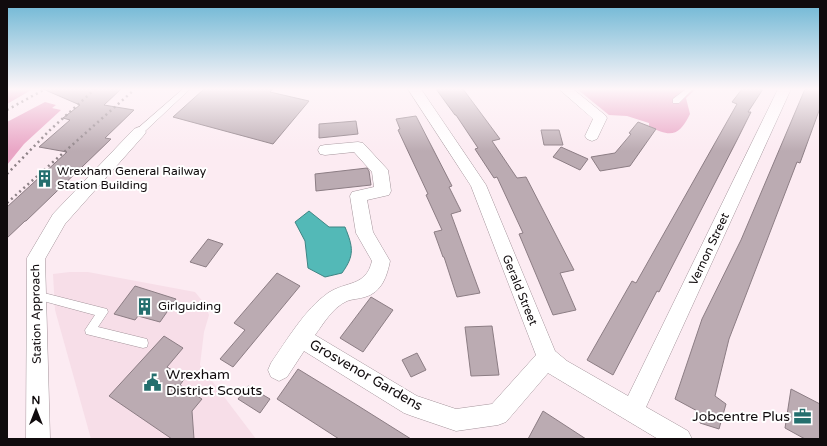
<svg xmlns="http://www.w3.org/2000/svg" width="827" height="446" font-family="'Varela Round',sans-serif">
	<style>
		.built { fill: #f7dee8 }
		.green { fill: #e9a5c5 }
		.water { fill: #53b9b7; stroke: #3f8584 }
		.building { fill: #bbabb2; stroke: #8c7d84 }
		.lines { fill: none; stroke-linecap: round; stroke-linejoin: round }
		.service-casing { stroke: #a5959c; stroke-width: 1 }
		.minor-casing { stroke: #a5959c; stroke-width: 1 }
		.service { fill: #fff; fill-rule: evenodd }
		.minor { fill: #fff; fill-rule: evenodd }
		.rail { stroke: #8d8186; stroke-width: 2.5; stroke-dasharray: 2 3.5; stroke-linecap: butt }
		.labels { text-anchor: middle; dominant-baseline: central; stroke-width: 4; stroke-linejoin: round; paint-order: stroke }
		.poi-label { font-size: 12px; fill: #100b0d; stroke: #fff; text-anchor: start }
		.street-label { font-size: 12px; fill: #100b0d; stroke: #fff }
		.near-poi-label { font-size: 14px; fill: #100b0d; stroke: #fff; text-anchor: start }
		.near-street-label { font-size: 14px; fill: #100b0d; stroke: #fff }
	</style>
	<rect width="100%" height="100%" fill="#fcebf2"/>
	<path class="built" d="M70,272H88L195,292L204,303L209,315L204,332L200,365L256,439H91L55,310L53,274Z"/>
	<path class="green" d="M7,89H33L7,104Z
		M577,89H696L686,98L690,114C679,136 671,138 649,126V123L627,116L609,115Z
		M45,102L56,105L52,108L61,110L24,144L7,165V122Z"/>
	<path class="water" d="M309,211L329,227H345C353,247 355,255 342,273L325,277L308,268L305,241L295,222Z"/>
	<path class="building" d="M43,89H121L104,105L134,110L105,138L111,139L26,221H25L7,238V207L67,152L39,147L70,120L63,118L80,105Z
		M204,89H273L270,92L309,101L273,144L173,117Z
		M436,89H463L500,139L492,141L517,178L526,177L574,270L560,273L576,310L553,315L519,234L523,233L497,177L494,178L475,149L478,148L456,115H455Z
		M742,89H763L748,112H751L737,140L659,292L657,291L613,375L587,360L632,281L636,283L737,104L732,102Z
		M805,89H820V108L800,163L797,162L729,339L715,396L726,404L719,429L700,423L701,413L675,399L702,319L741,240Z
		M416,116L452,186L449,187L461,211L451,214L480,293L457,297L444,257H443L434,232L442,230L426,195L428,194L398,130L400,129L396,119Z
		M356,121L358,134L319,138V124Z
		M638,122L656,129L630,166L600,171L591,157L615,153L631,134L629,133Z
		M541,130H559L563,145H544Z
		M561,147L588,159L580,170L553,157Z
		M367,168L369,171L371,185L316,191L315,174Z
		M208,239L223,244L206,267L190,262Z
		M277,273L300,286L233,367L220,359L245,330L234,323Z
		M135,286L176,299L160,322L138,316L135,320L114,314Z
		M371,297L393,310L363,352L340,338Z
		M492,326L499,375L471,376L465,327Z
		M164,336L183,348L167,367L185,378L180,385L202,399L192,411L194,439H172L109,396Z
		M417,353L426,370L411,377L402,360Z
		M298,369L360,407L411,439H339L277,399Z
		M248,386L270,399L260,413L238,399Z
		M791,389L820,404V439H805L785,428Z
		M543,411L586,439H528Z"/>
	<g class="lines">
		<defs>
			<path id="service" d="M183,89H190L142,134H136V130Z
				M686,89H693L679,103H673V99Z
				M36,291L107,309L108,312L98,327L147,339L148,343L147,347L143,348L86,334L85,330L95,315L32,298L31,295L32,292Z"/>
			<path id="minor" d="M408,89H421L486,185L555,351L567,361L628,396L778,89H791L646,407L688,431L692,439H658L548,373L506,422L498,425L456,431L412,416L404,413L304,351L287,377L279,381L271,377L268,370L271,363C287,340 305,309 328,293C346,281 366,287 372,261L356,233L350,196L352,192L374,187L372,172L354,152L325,155L320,154L318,150L320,146L325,145L358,142L363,143L388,170L391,191L389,195L367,200L373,232L390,261C387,276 382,292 365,297C359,299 352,299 347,301C332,308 324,323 315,335L417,396L456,409L492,404L536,355L471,186Z
				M559,89H573L605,115L607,118L597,139L592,141L587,139L585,136L593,119Z
				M139,127L144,129L146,132L144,135L65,224L45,259L50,439H26L27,258L53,214L134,129Z"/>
		</defs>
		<use href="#service" class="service-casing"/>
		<use href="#minor" class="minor-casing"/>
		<use href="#service" class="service"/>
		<use href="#minor" class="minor"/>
		<path class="rail" d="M7,110L45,89
			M7,174L50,130L95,89
			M7,203L135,89"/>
	</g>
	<linearGradient id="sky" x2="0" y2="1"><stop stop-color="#6cb6d4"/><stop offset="0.59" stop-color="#fef6f9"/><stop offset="1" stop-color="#fef6f9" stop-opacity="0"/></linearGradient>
	<rect width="827" height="151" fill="url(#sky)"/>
	<defs>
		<symbol id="building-bare" viewBox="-9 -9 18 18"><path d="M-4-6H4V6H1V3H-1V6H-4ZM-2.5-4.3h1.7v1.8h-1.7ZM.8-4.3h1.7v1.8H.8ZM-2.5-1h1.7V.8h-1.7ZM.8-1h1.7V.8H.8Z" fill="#246f6e" stroke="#fff" stroke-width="2.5" paint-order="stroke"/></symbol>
		<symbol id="civic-bare" viewBox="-9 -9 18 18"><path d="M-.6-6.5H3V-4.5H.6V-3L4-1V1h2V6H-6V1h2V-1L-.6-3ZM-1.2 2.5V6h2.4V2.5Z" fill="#246f6e" stroke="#fff" stroke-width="2.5" paint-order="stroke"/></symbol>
		<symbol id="office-bare" viewBox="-9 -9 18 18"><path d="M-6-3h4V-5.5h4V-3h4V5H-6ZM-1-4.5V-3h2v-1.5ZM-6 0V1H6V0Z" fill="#246f6e" stroke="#fff" stroke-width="2.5" paint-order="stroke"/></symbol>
	</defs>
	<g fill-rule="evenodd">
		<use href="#building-bare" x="32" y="166" width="25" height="25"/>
		<use href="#building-bare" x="132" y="294" width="25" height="25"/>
		<use href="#civic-bare" x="140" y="370" width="25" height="25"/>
		<use href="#office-bare" x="790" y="404" width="25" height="25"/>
	</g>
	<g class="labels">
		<g class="poi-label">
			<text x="57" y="171">Wrexham General Railway<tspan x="57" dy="14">Station Building</tspan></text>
			<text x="158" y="306">Girlguiding</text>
		</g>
		<g class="street-label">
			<text transform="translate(709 249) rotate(-65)">Vernon Street</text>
			<text transform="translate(520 290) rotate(68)">Gerald Street</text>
			<text transform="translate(36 314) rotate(-91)">Station Approach</text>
		</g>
		<g class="near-poi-label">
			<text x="166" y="374">Wrexham<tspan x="166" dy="16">District Scouts</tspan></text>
			<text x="790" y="416" text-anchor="end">Jobcentre Plus</text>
		</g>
		<g class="near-street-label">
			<text transform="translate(366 375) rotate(30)">Grosvenor Gardens</text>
		</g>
	</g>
	<rect width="827" height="446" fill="none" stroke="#100b0d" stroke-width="16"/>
	<g transform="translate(36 410)" stroke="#ffffff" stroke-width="3" paint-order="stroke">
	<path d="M0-3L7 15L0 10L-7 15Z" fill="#100b0d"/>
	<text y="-6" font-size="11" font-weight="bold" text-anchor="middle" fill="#100b0d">N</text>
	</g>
</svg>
